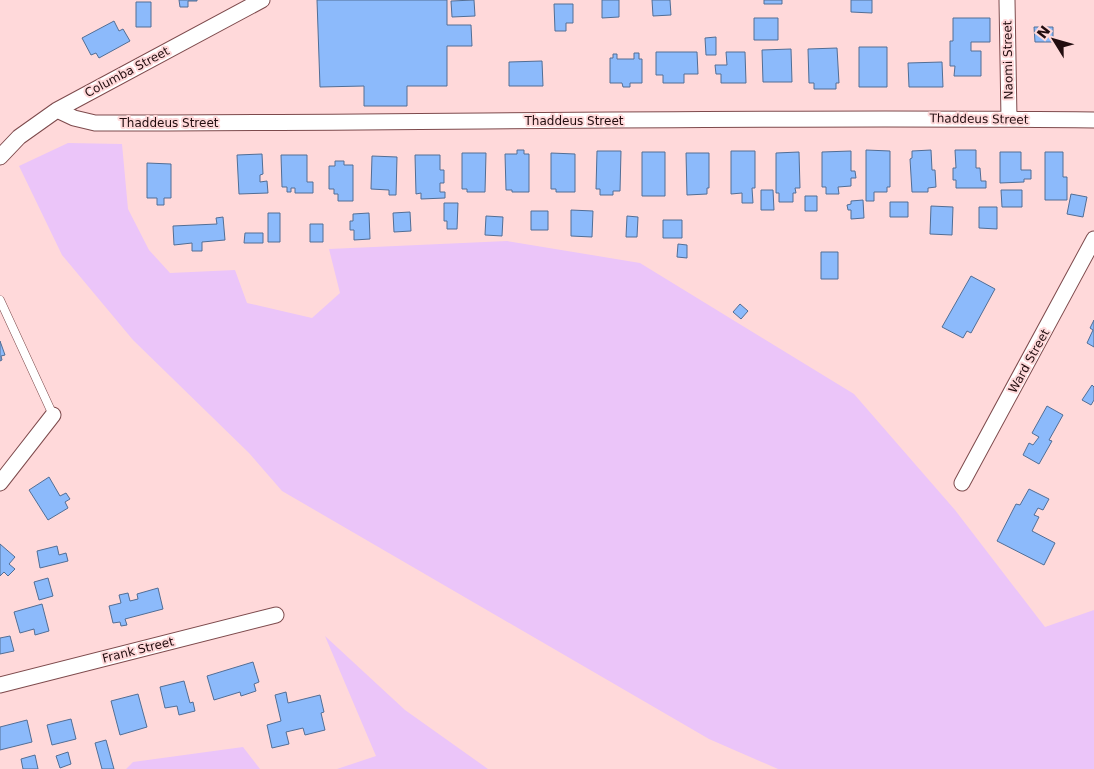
<svg xmlns="http://www.w3.org/2000/svg" width="1094" height="769" font-family="'DejaVu Sans',sans-serif">
	<style>
		.green { fill: #ebc5f9 }
		.building { fill: #8cbafb; stroke: #526e95 }
		.lines { fill: none; stroke-linecap: round; stroke-linejoin: round }
		.service-casing { stroke: #7d4a4c; stroke-width: 9 }
		.minor-casing { stroke: #7d4a4c; stroke-width: 17 }
		.service { stroke: #fff; stroke-width: 8 }
		.minor { stroke: #fff; stroke-width: 15 }
		.labels { text-anchor: middle; dominant-baseline: central; stroke-width: 4; stroke-linejoin: round; paint-order: stroke }
		.street-label { font-size: 12px; fill: #220d0f; stroke: #ffd9da }
	</style>
	<rect width="100%" height="100%" fill="#ffd9da"/>
	<path class="green" d="M68,143L122,144L128,209L149,250L170,273L235,270L247,303L312,318L340,293L329,249L507,241L640,263L854,394L955,510L1045,627L1094,610V769H778L709,739L282,491L249,453L133,340L62,255L19,166Z
		M325,636L405,710L488,769H337L376,756Z
		M243,747L260,769H126L133,762Z"/>
	<path class="building" d="M179,0H197V1H188V7H180Z
		M317,0H447V25H471L472,46H447V86H407V106H364V86L320,87Z
		M474,0L475,16L452,17L451,1Z
		M602,0H619V17L602,18Z
		M652,0H670L671,15L653,16Z
		M764,0H782V4H764Z
		M851,0H872V13L851,12Z
		M136,2H151V27H136Z
		M554,4H573V23H566V31H555Z
		M754,18H778V40H754Z
		M953,18H990V42H971V51H981V76H954L955,66H950V41H953Z
		M114,21L119,31L123,29L130,41L99,58L96,53L91,55L82,38Z
		M1034,27H1053V42H1035Z
		M716,37V55H706L705,38Z
		M859,47H887V87H859Z
		M837,48L839,83H836V89H814V83H809L808,49Z
		M791,49L792,82H763L762,50Z
		M656,52H697L698,74H684V83H663V75H656Z
		M726,52H745L746,83H721V74H716L715,65H727Z
		M634,53H639V59H642V83H630V87H623L622,83H610V58H613V54H617V59H634Z
		M542,61L543,86H509V62Z
		M942,62L943,87H909L908,63Z
		M517,150H524V154H529V192H512V190H506L505,154H517Z
		M866,150L890,151V187H887V192H874V201H866Z
		M931,150L932,170H935L936,187L928,188V192H912L910,159L912,158V151Z
		M955,150H976V168H980L981,181H986V188H956V180H953V168H956Z
		M597,151H621L620,191H613V195H600V189H596Z
		M731,151H755V188H752L753,203H742V193L731,194Z
		M851,151V171H855L856,178H851V186L838,187L839,194H826V187H822V152Z
		M642,152H665V196H642Z
		M799,152L800,188H795L796,193H793V202H779V193H776V153Z
		M1000,152H1021V170H1031V179H1024V182L1000,183Z
		M1045,152H1063V177H1067V200H1045Z
		M462,153H486L485,192H467V189H462Z
		M551,153L575,154V192H556V189H551Z
		M686,153H709V188H707V194L687,195Z
		M262,154L263,174L260,175V182L267,181L268,193L239,194L237,155Z
		M281,155H307V182H313V193H295V188H291V192H287V187H282Z
		M415,155H440V170H444V183H440V192H445V198L421,199V193L416,194Z
		M372,156L397,157L396,195H389V190L371,189Z
		M335,161H344V165H353V201H338V194H334V189H329V166H335Z
		M147,163L171,164V198H164V205H157V198H147Z
		M761,190H773L774,210H761Z
		M1001,190H1022V207H1002Z
		M1071,194L1087,197L1083,217L1067,214Z
		M805,196H817V211H805Z
		M863,200L864,218L851,219V210H848L847,205L851,204V201Z
		M890,202H908V217H890Z
		M444,203H458L457,229H447V221H444Z
		M931,206L953,207L952,235L930,234Z
		M979,207H997V229L979,228Z
		M571,210L593,211L592,237L571,236Z
		M531,211H548V230H531Z
		M410,212L411,231L394,232L393,213Z
		M268,213H280V242H268Z
		M369,213L370,239L354,240V230H350V221H353V214Z
		M486,216L503,217L502,236L485,235Z
		M627,216L638,217L637,237H626Z
		M223,217L225,240L202,242V251H192V243L174,245L173,226L217,224L216,218Z
		M663,220H682V238H663Z
		M310,224H323V242H310Z
		M245,233H263V243H244Z
		M678,244L687,245V258L677,257Z
		M821,252H838V279H821Z
		M971,276L995,289L971,333L967,331L963,338L942,327Z
		M740,304L748,311L741,319L733,312Z
		M1094,320V347L1087,343L1093,330L1090,328Z
		M0,341L5,355L1,356L2,360L0,361Z
		M1092,385L1094,387V400L1091,405L1082,400Z
		M1047,406L1063,415L1049,440L1052,441L1039,464L1023,455L1029,443L1033,445L1039,437L1032,433Z
		M49,477L60,496L66,493L70,499L65,502L68,508L48,520L29,490Z
		M1029,489L1049,499L1043,510L1038,508L1034,515L1039,517L1032,531L1055,543L1044,565L997,541L1016,504L1020,505Z
		M0,544L15,557L9,564L15,569L8,576L4,572L0,576Z
		M57,546L59,555L66,553L68,561L40,568L37,551Z
		M48,578L53,596L39,600L34,582Z
		M158,588L163,609L125,619L127,625L121,626L120,622L113,623L109,606L121,603L119,595L128,593L130,601L138,599L137,594Z
		M42,604L49,631L35,635L34,629L20,633L14,612Z
		M10,636L14,651L0,654V638Z
		M253,662L259,682L254,684L256,691L241,696L240,692L214,700L207,676Z
		M184,681L190,703L193,702L195,711L179,715L177,706L165,708L160,687Z
		M286,692L288,703L320,695L324,712L321,713L325,730L305,735L303,728L286,732L289,744L272,748L267,725L281,721L275,695Z
		M138,694L147,727L120,735L111,701Z
		M71,719L76,739L52,745L47,725Z
		M27,720L32,742L0,750V727Z
		M106,740L114,769H102L95,743Z
		M68,752L71,764L60,768L56,756Z
		M35,755L38,769H23L21,759Z"/>
	<g class="lines">
		<defs>
			<path id="service" d="M0,300L53,415"/>
			<path id="minor" d="M1007,0L1009,119
				M57,110L74,118L95,123C428,123 761,116 1094,120
				M0,157L19,137L57,110L262,0
				M0,483L53,415
				M962,483L1094,239
				M0,685L276,615"/>
		</defs>
		<use href="#service" class="service-casing"/>
		<use href="#minor" class="minor-casing"/>
		<use href="#service" class="service"/>
		<use href="#minor" class="minor"/>
	</g>
	<g class="labels">
		<g class="street-label">
			<text transform="translate(1008 60) rotate(-91)">Naomi Street</text>
			<text transform="translate(127 72) rotate(-28)">Columba Street</text>
			<text transform="translate(979 119) rotate(1)">Thaddeus Street</text>
			<text x="574" y="121">Thaddeus Street</text>
			<text x="169" y="123">Thaddeus Street</text>
			<text transform="translate(1029 361) rotate(-61)">Ward Street</text>
			<text transform="translate(138 650) rotate(-14)">Frank Street</text>
		</g>
	</g>
	<g transform="translate(1054 40) rotate(307)" stroke="#ffd9da" stroke-width="4" paint-order="stroke">
	<path d="M0-4L9 19L0 12L-9 19Z" fill="#220d0f"/>
	<text y="-8" font-size="14" font-weight="bold" text-anchor="middle" fill="#220d0f">N</text>
	</g>
</svg>
